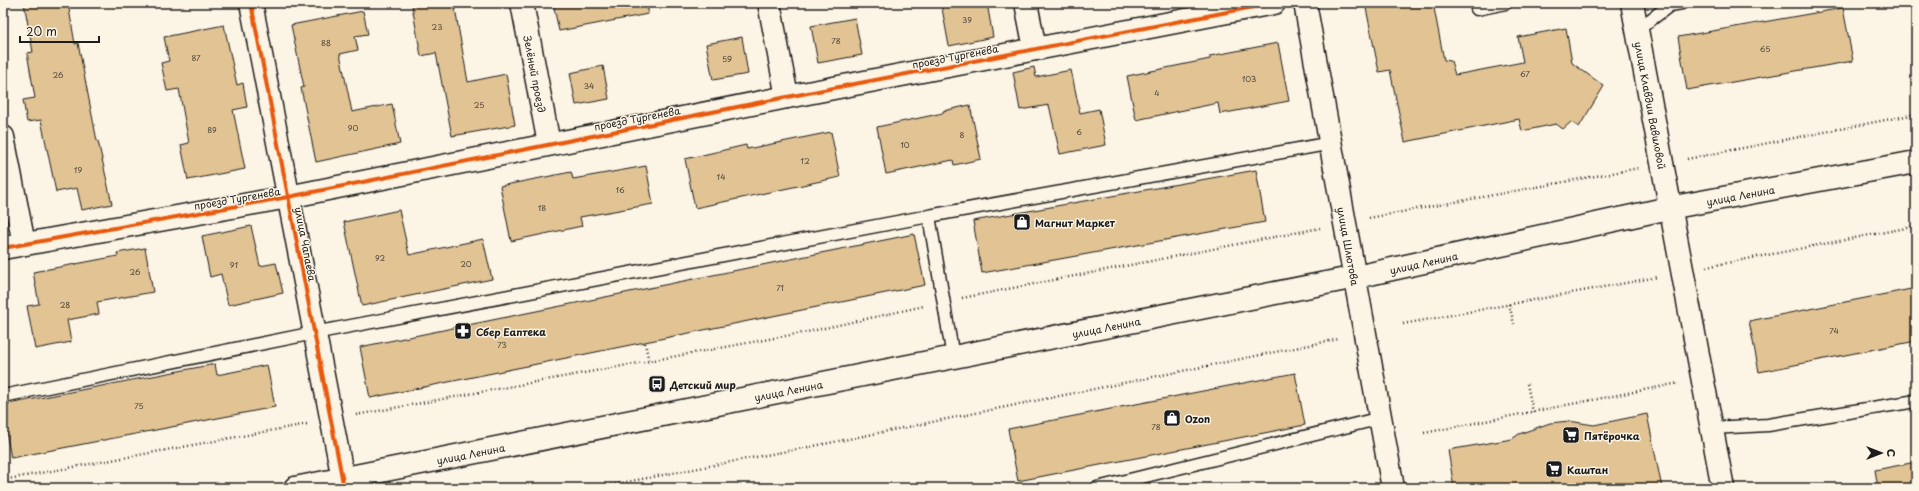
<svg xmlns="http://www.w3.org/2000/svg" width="1919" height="491" font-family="'Playpen Sans',sans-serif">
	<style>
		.building { fill: #e1c394; stroke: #1c1c1c }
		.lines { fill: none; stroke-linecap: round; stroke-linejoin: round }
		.lane-casing { stroke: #1c1c1c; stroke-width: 15 }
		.street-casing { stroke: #1c1c1c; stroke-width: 25 }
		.secondary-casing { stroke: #1c1c1c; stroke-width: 25 }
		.path { stroke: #1c1c1c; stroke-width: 2.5; stroke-dasharray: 1 3; stroke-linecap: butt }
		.lane { stroke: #fcf5e5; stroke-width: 12 }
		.street { stroke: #fcf5e5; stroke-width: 22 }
		.secondary { stroke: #fcf5e5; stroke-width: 22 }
		.cycleway-casing { stroke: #fcf5e5; stroke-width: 6 }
		.cycleway { stroke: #e8590c; stroke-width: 4 }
		.labels { text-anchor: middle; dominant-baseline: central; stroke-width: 3; stroke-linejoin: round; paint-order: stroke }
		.number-label { font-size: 8px; fill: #4d463a }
		.street-label { font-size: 10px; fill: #1c1c1c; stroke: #fcf5e5 }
		.poi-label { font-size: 10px; font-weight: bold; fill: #1c1c1c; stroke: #fcf5e5; text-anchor: start }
	</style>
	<rect width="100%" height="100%" fill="#fcf5e5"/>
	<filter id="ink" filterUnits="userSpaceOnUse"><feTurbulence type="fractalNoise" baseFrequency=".025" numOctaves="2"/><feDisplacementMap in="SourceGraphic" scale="8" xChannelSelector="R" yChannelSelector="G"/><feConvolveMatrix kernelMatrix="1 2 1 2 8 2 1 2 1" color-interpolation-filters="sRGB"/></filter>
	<g filter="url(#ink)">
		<path class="building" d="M24,3H68L75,44L78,43L97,141H98L112,204L82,210L77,188L56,192L41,120L27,122L23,100L35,98L27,53L33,52Z
			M428,3H454L468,82L506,74L515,125L452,136L436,53L421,56L412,6Z
			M553,3H648V14L559,31Z
			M941,3H987L993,37L949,46Z
			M1365,3H1433L1444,60L1451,61L1455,75L1523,62L1518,37L1566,28L1572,63L1604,86L1579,127L1571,122L1563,129L1556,124L1522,131L1519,119L1405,142L1390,70L1379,72Z
			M1843,8L1853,61L1687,90L1678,37Z
			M363,11L368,34L355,36L358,50L340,54L352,112L392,104L400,144L316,162L301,88L304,87L291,25Z
			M855,18L862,55L818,63L811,26Z
			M224,25L237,85L243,83L247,107L233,110L245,169L188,180L181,145L189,143L179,89L167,91L161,63L169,61L164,37Z
			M742,37L748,74L713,80L706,44Z
			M1278,43L1289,101L1220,114L1218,103L1136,120L1127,76L1210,59V56Z
			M603,66L609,99L576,105L570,73Z
			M1034,67L1036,77L1071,70L1080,113L1099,109L1106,145L1060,154L1049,105L1020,110L1013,72Z
			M970,105L981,159L954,165L953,160L886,174L877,127L943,113V111Z
			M831,132L840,177L695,208L685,159L746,145L747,149Z
			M646,166L653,204L580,217L582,226L511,241L500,186L571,172L573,179Z
			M1256,170L1265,222L982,273L973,221Z
			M399,210L409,255L483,239L492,279L362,306L344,222Z
			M251,226L260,266L276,263L283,293L228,305L221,274L210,277L202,236Z
			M914,234L925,285L370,398L360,347Z
			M145,248L153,292L97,302L99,314L67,320L71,342L35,349L27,306L39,304L33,272L118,256L117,253Z
			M1911,289L1916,316V341L1759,372L1749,321Z
			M215,364L217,375L267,365L275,407L11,458L3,416V405Z
			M1295,373L1305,425L1018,481L1008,429Z
			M1647,414L1662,488H1454L1448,450L1512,439L1519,434L1550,423L1569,421L1594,425Z
			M1916,462V488H1878L1875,470Z"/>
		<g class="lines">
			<defs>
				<path id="lane" d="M1477,9L1506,3
					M1636,26L1645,24L1670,5L1682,3
					M929,216L1332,143
					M3,396L314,333L929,216L953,357
					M1711,428L1768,425L1916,401
					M1097,488L1381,418"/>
				<g id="street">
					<path d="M251,3L343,479"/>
					<path id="s1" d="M522,3L549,144"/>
					<path d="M769,3L787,97"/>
					<path d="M1026,3L1035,49"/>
					<path id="s2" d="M1632,3L1723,488"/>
					<path d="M3,137L24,244"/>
					<path d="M3,248L288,197L787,97L1274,3"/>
				</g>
				<g id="secondary">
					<path id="s3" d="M1305,3L1393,488"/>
					<path id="s4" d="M295,488L1356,277L1669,208L1916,162"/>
				</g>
			</defs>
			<use href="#lane" class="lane-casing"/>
			<use href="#street" class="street-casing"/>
			<use href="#secondary" class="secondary-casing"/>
			<path class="path" d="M1687,159L1916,114
				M1369,218L1639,168
				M1706,267L1916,226
				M962,298L1320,228
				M1509,304L1514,324
				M1403,324L1658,277
				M645,343L649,362
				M1527,384L1533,412
				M356,415L807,332L924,306
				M1424,433L1679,383
				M3,480L307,424
				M595,488L829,443L1339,339"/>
			<use href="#lane" class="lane"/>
			<use href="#street" class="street"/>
			<use href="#secondary" class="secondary"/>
			<defs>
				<path id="cycleway" d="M251,3L344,488
					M3,248L288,197L787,97L1274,3"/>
			</defs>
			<use href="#cycleway" class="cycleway-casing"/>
			<use href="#cycleway" class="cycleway"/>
		</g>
	</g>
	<defs>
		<symbol id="shop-square" viewBox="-11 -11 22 22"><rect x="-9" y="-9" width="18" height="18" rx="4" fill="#1c1c1c" stroke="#fcf5e5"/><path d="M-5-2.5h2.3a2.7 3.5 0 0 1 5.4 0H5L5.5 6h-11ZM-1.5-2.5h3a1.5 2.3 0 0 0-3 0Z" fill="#fff"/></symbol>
		<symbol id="pharmacy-square" viewBox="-11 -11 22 22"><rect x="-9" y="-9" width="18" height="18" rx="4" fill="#1c1c1c" stroke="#fcf5e5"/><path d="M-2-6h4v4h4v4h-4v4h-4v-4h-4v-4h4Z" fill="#fff"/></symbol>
		<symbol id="bus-square" viewBox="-11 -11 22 22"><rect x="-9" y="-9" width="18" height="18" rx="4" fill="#1c1c1c" stroke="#fcf5e5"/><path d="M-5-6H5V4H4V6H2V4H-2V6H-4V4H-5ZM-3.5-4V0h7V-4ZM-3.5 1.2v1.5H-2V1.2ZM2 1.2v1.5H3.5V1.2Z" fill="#fff"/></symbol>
		<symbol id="supermarket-square" viewBox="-11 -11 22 22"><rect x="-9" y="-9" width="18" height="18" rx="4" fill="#1c1c1c" stroke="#fcf5e5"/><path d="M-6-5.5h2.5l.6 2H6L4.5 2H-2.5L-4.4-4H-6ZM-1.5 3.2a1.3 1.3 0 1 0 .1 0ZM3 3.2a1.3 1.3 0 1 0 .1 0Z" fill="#fff"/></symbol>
	</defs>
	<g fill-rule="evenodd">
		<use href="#shop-square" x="1012" y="212" width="20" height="20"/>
		<use href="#pharmacy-square" x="453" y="321" width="20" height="20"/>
		<use href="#bus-square" x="647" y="374" width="20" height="20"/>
		<use href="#shop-square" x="1162" y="408" width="20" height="20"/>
		<use href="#supermarket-square" x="1561" y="425" width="20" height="20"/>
		<use href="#supermarket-square" x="1544" y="459" width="20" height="20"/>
	</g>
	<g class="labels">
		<g class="number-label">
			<text x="967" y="20">39</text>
			<text x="437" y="27">23</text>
			<text x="836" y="41">78</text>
			<text x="326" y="43">88</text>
			<text x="1765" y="49">65</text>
			<text x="196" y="58">87</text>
			<text x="727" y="59">59</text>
			<text x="1525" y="74">67</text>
			<text x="58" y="75">26</text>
			<text x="1249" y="79">103</text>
			<text x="589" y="86">34</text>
			<text x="1157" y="93">4</text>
			<text x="479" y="105">25</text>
			<text x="353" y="128">90</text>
			<text x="212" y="130">89</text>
			<text x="1079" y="132">6</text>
			<text x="962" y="135">8</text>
			<text x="905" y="145">10</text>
			<text x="805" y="161">12</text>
			<text x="78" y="170">19</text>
			<text x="721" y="177">14</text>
			<text x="620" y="190">16</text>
			<text x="542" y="208">18</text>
			<text x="380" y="258">92</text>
			<text x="466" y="264">20</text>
			<text x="234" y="265">91</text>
			<text x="135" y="272">26</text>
			<text x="780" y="288">71</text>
			<text x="65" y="305">28</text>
			<text x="1834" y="331">74</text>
			<text x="502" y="345">73</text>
			<text x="139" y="406">75</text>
			<text x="1156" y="427">78</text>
		</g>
		<g class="street-label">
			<text transform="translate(955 56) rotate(-11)">проезд Тургенева</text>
			<text stroke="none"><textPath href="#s1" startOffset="72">Зелёный проезд</textPath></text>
			<text stroke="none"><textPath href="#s2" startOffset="104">улица Клавдии Вавиловой</textPath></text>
			<text transform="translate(637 118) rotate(-11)">проезд Тургенева</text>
			<text stroke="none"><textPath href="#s4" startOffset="1475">улица Ленина</textPath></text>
			<text transform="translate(237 198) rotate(-10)">проезд Тургенева</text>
			<text transform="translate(306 244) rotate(79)">улица Чапаева</text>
			<text stroke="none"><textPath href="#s3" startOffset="247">улица Шлютова</textPath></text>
			<text stroke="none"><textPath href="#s4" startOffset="1151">улица Ленина</textPath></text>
			<text stroke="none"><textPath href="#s4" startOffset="827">улица Ленина</textPath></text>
			<text stroke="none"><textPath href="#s4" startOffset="503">улица Ленина</textPath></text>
			<text stroke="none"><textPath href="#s4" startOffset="179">улица Ленина</textPath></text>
		</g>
		<g class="poi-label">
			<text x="1035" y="222">Магнит Маркет</text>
			<text x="476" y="331">Сбер Еаптека</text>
			<text x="670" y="384">Детский мир</text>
			<text x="1185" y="418">Ozon</text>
			<text x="1584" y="435">Пятёрочка</text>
			<text x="1567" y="469">Каштан</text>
		</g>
	</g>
	<rect width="1919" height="491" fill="none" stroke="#fcf5e5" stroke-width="16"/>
	<rect x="8" y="8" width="1903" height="475" fill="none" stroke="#1c1c1c" stroke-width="1.5" filter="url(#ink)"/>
	<g transform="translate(1881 453) rotate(90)" stroke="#fcf5e5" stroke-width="3" paint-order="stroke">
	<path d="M0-3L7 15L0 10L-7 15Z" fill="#1c1c1c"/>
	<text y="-6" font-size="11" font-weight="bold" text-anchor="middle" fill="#1c1c1c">С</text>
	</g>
	<path d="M20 36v6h79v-6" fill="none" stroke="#1c1c1c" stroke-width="2"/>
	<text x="26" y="36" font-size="12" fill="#1c1c1c" stroke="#fcf5e5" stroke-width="3" paint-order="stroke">20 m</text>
</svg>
